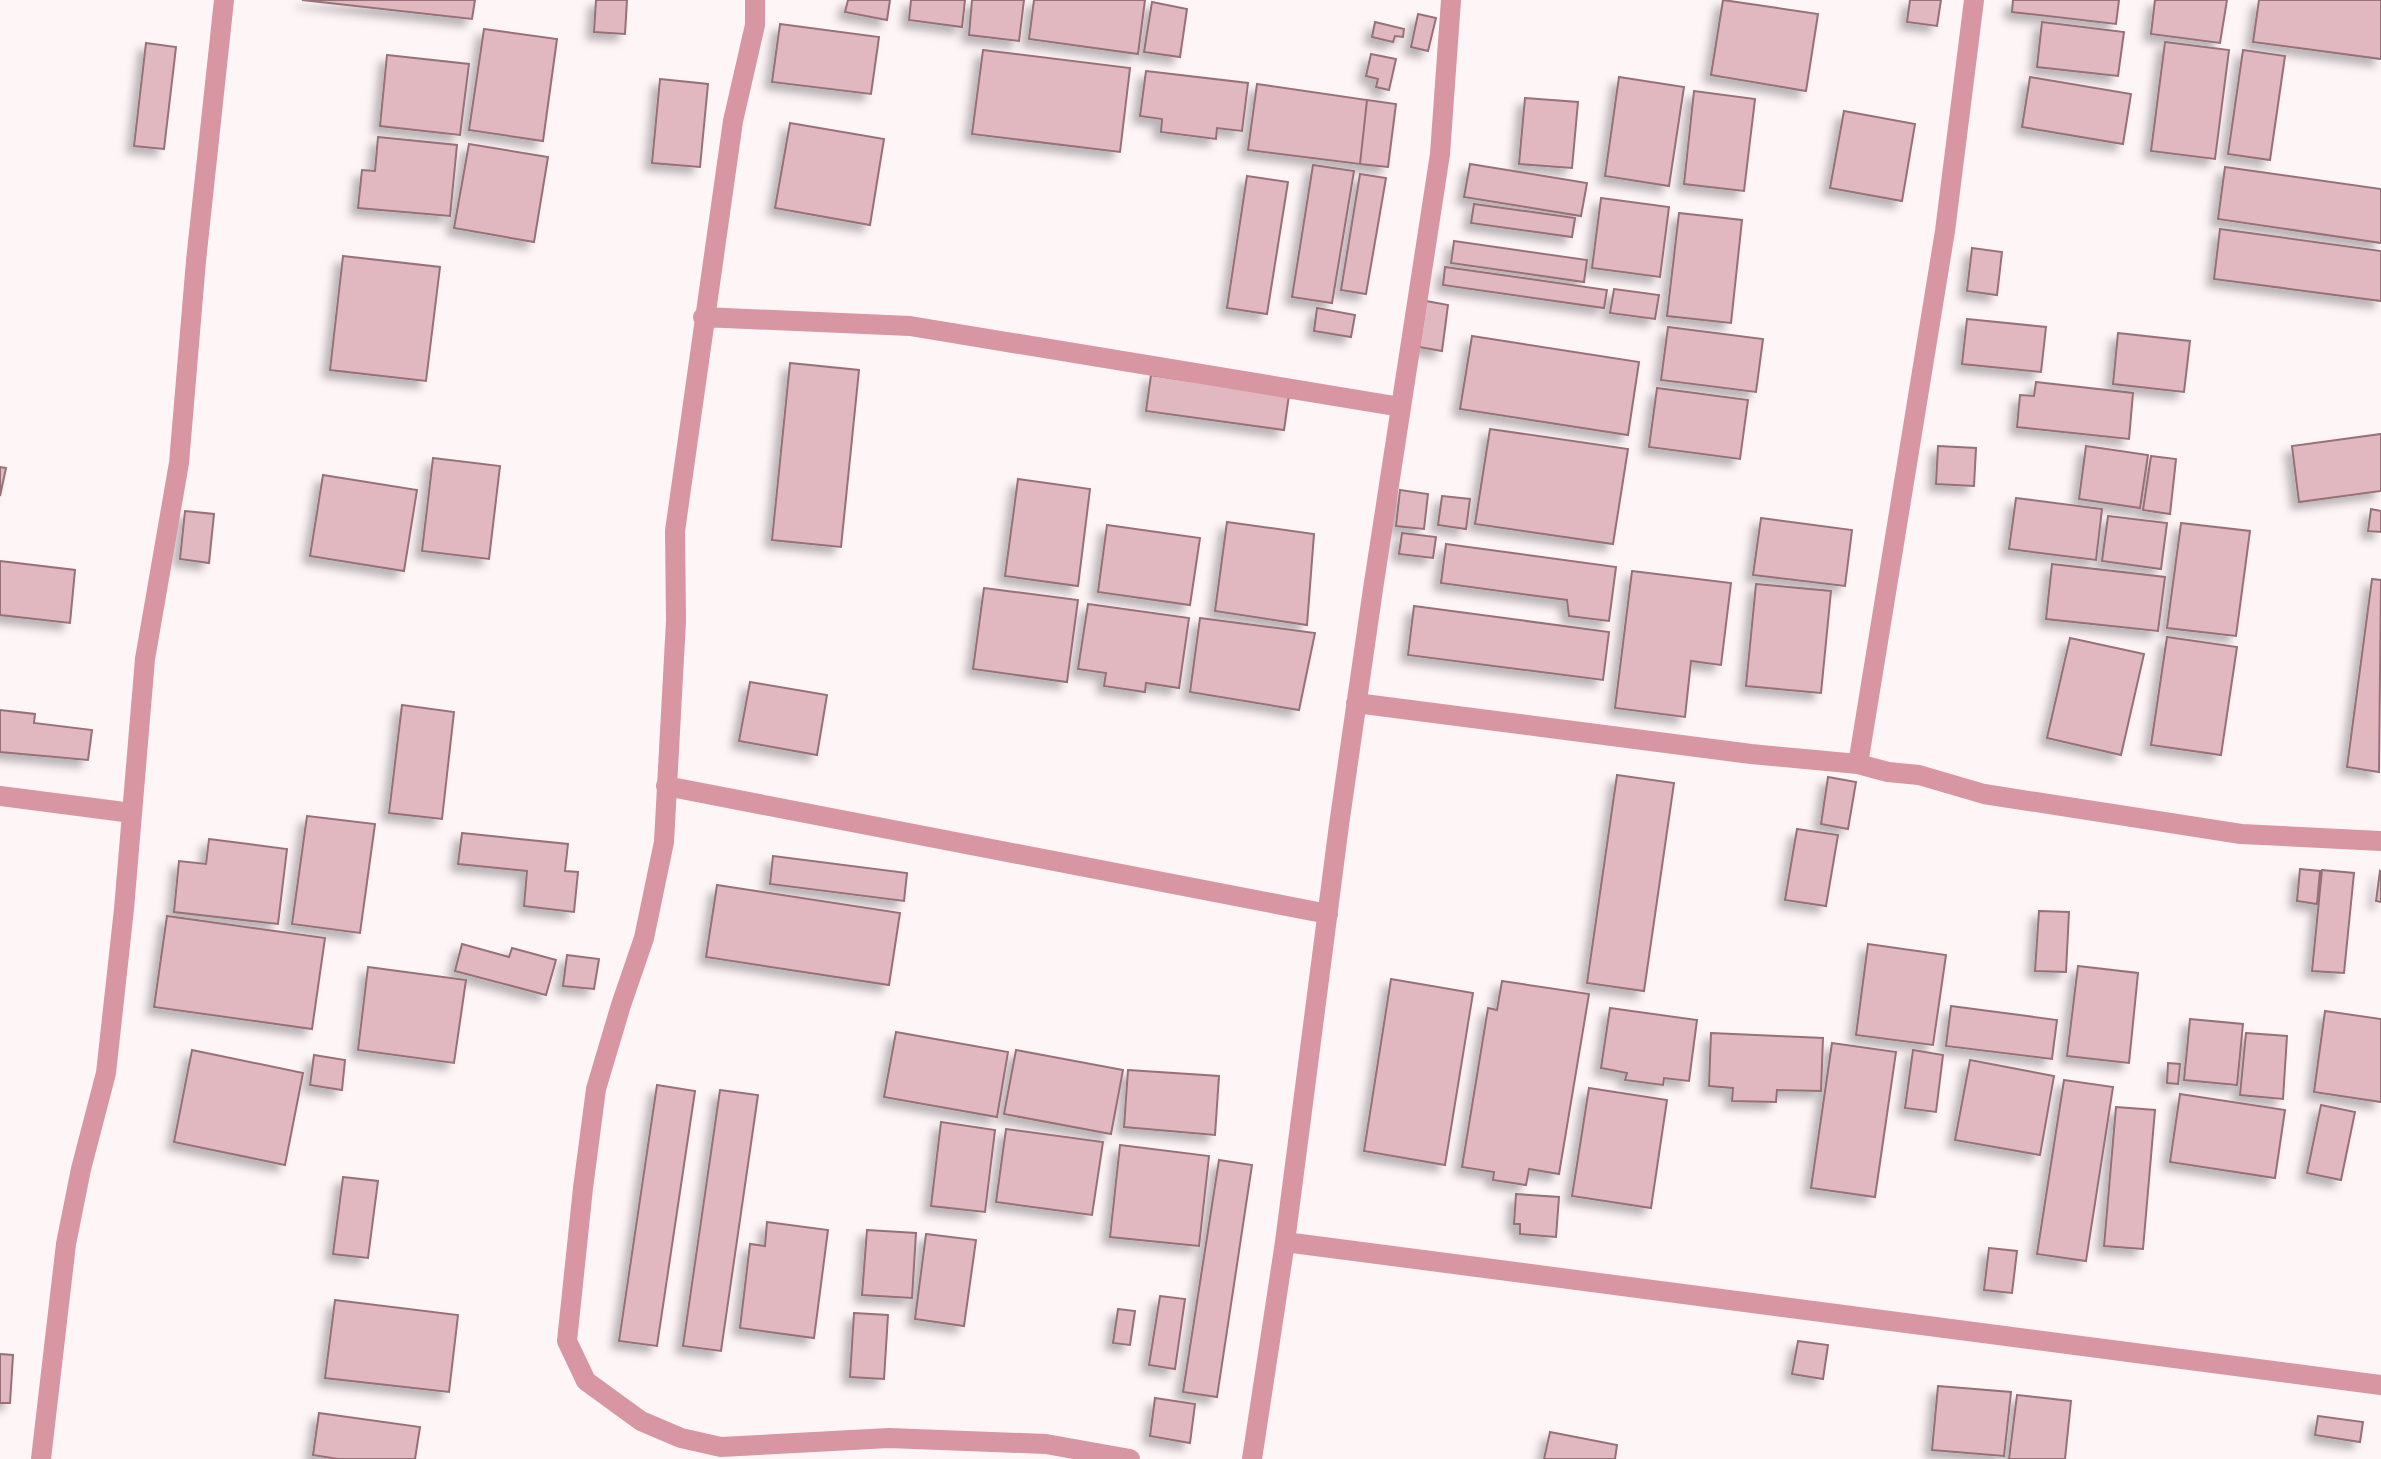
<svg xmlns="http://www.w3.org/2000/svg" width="2381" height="1459" font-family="'Open Sans',sans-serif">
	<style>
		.building { fill: #e1b8bf; stroke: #967178; stroke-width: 2; filter: url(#shadow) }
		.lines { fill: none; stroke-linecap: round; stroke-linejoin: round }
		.street { stroke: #d895a2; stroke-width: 20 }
	</style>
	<defs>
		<filter id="shadow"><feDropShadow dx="-7" dy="7" stdDeviation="4" flood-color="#0004"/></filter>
	</defs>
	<rect width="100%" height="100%" fill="#fef5f7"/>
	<path class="building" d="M302,0H475L472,19Z
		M596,0H627L625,34L594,32Z
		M848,0H890L887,20L845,12Z
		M911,0H965L962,27L909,20Z
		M972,0H1024L1019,41L969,35Z
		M1034,0H1145L1138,54L1029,39Z
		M1723,0L1818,14L1806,91L1711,75Z
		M1910,0H1941L1937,26L1907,22Z
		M2013,0H2119L2116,24L2012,12Z
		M2155,0H2227L2220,43L2151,34Z
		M2259,0H2381V59L2253,42Z
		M1152,2L1187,9L1180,57L1144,52Z
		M1418,14L1436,18L1428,51L1411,47Z
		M1375,22L1404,29L1403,37L1395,36L1393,42L1372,37Z
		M2042,22L2124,32L2118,76L2037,67Z
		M780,24L879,37L871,94L772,82Z
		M484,29L557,39L543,141L469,130Z
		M2165,42L2229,50L2215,159L2151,151Z
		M146,43L176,47L164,149L134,146Z
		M983,50L1130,68L1120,152L972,134Z
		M2243,50L2285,56L2270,160L2228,154Z
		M1371,54L1396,59L1389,90L1376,87L1378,79L1366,76Z
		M387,55L469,64L460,135L380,126Z
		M1146,71L1248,83L1242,131L1217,128L1216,139L1161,132L1162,119L1140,116Z
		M1619,77L1684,87L1669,186L1605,176Z
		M2030,77L2131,94L2123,144L2022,127Z
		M660,79L708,84L700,167L652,163Z
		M1257,84L1367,100L1360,164L1248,150Z
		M1694,91L1755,99L1744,191L1684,184Z
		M1525,98L1578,102L1572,168L1519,164Z
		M1367,100L1396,104L1388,167L1360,164Z
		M1844,111L1915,124L1902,201L1830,188Z
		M790,123L884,139L870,225L775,208Z
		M378,137L457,145L450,216L358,208L362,170L375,171Z
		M469,144L548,157L534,242L454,228Z
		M1470,164L1587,183L1581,216L1464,197Z
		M1313,165L1354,171L1332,303L1292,297Z
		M2225,167L2381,189V243L2218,219Z
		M1360,174L1386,178L1366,294L1341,290Z
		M1247,176L1288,182L1267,314L1227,308Z
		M1601,198L1669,207L1660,277L1592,268Z
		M1474,204L1575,218L1572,237L1471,223Z
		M1679,213L1742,220L1731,323L1667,316Z
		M2220,229L2381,251V301L2214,279Z
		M1454,241L1587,260L1584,282L1451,263Z
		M1972,248L2002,252L1997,295L1967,291Z
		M343,256L440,267L426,381L330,370Z
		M1445,267L1607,290L1604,308L1443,285Z
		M1614,289L1659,295L1655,319L1610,313Z
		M1426,301L1448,305L1442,351L1419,347Z
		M1317,308L1355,315L1351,337L1314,331Z
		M1967,319L2046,327L2041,372L1962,364Z
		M1668,327L1763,339L1756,392L1661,380Z
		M2118,333L2190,341L2184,392L2113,384Z
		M1472,336L1639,362L1628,435L1460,409Z
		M790,363L859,370L841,547L772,540Z
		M1151,375L1289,395L1284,430L1146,411Z
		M2036,382L2133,393L2129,439L2017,427L2020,395L2034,396Z
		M1657,388L1748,400L1740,459L1649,447Z
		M1490,429L1628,449L1613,544L1475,524Z
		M2381,434V491L2299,502L2292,446Z
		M1938,446L1976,448L1974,486L1936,484Z
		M2086,446L2148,455L2140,508L2079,499Z
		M2151,456L2176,459L2170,514L2143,510Z
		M433,458L500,466L489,559L422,551Z
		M0,467L6,468L0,496Z
		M323,475L417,490L404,571L310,556Z
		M1018,479L1090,489L1078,586L1005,576Z
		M1400,490L1428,494L1424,529L1396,526Z
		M1442,496L1470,499L1466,529L1438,525Z
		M2016,498L2102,509L2096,560L2009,549Z
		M2371,509L2381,511V532L2368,531Z
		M185,511L214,514L209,563L180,559Z
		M2108,516L2167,523L2161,569L2102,561Z
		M1761,518L1852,530L1845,586L1753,575Z
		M1227,522L1314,534L1307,625L1215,611Z
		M2181,523L2250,531L2236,636L2167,628Z
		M1107,525L1200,538L1190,605L1098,592Z
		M1402,533L1436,537L1433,558L1399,554Z
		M1446,544L1616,567L1609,621L1569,616L1567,600L1441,583Z
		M0,561L75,570L70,623L0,615Z
		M2052,564L2165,577L2158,631L2046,619Z
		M1632,571L1731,583L1721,665L1691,661L1685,717L1615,708Z
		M2372,579L2381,580L2379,772L2347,767Z
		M1756,584L1831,591L1821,693L1746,686Z
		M984,588L1078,600L1067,682L973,669Z
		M1088,604L1189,618L1179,688L1146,683L1145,692L1104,686L1106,673L1078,669Z
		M1414,606L1609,632L1603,680L1408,655Z
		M1200,618L1315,633L1299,710L1190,692Z
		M2167,637L2237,647L2221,755L2151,745Z
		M2070,638L2144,654L2121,755L2047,738Z
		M750,682L827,695L817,755L739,741Z
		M402,705L454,712L442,819L389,813Z
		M0,710L35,714L34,723L92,730L88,760L0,752Z
		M1617,775L1674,783L1644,991L1587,983Z
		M1828,777L1856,782L1848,829L1821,824Z
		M307,816L375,824L360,933L292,924Z
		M1797,829L1838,835L1826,906L1785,900Z
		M462,833L568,844L565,871L578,872L574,912L524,906L527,871L458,864Z
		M209,839L287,849L278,924L174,912L179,861L206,864Z
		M773,856L907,873L904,901L770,884Z
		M2300,869L2320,871L2317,904L2297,901Z
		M2322,870L2354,873L2344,973L2312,971Z
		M2380,871L2381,872V902L2376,901Z
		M717,885L900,913L889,985L706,957Z
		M2039,911L2069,912L2066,972L2035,971Z
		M167,916L325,938L312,1029L154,1007Z
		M462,944L509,957L512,948L556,960L546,995L455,971Z
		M1868,944L1946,955L1933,1045L1856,1035Z
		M567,955L599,959L594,989L563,986Z
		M2078,966L2138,973L2129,1063L2067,1056Z
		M368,967L466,980L454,1063L358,1050Z
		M1391,979L1473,993L1445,1165L1364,1151Z
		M1502,981L1589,994L1559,1174L1529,1169L1526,1185L1493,1180L1494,1172L1462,1167L1488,1008L1497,1010Z
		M1951,1006L2057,1020L2052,1059L1946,1046Z
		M1610,1008L1697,1020L1689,1081L1664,1078L1663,1085L1625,1080L1627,1073L1601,1068Z
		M2325,1011L2381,1019V1102L2314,1092Z
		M2190,1019L2243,1024L2237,1085L2184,1080Z
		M896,1032L1008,1052L997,1117L884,1097Z
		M1711,1033L1823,1038L1821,1091L1777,1090L1776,1102L1732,1101L1733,1088L1709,1086Z
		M2246,1033L2287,1036L2283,1099L2240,1095Z
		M1832,1043L1896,1052L1875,1197L1811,1188Z
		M192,1050L303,1073L285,1165L174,1142Z
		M1016,1050L1123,1070L1111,1134L1004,1114Z
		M1913,1050L1943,1055L1936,1112L1905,1108Z
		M314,1055L345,1060L342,1090L310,1085Z
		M1970,1060L2054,1076L2040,1155L1955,1140Z
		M2168,1063L2180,1064L2178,1084L2167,1083Z
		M1128,1070L1219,1076L1215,1135L1124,1127Z
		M2064,1080L2113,1087L2086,1261L2037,1254Z
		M657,1085L695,1091L657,1346L619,1341Z
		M1589,1088L1667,1100L1651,1208L1572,1196Z
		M720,1090L758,1095L721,1351L683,1346Z
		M2180,1094L2285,1110L2275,1178L2170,1162Z
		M2321,1105L2355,1112L2341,1180L2307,1173Z
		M2116,1107L2155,1110L2143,1249L2104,1246Z
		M941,1122L995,1130L985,1212L931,1206Z
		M1006,1129L1103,1142L1092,1215L996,1202Z
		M1120,1145L1209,1156L1199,1246L1110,1237Z
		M1219,1160L1252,1165L1217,1397L1183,1392Z
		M343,1177L378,1181L368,1258L333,1254Z
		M1516,1194L1559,1197L1556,1237L1520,1234V1224H1514Z
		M767,1222L828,1230L814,1338L740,1328L750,1244L765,1246Z
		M867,1230L916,1233L912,1298L862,1295Z
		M926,1234L976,1240L964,1326L915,1319Z
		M1989,1248L2017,1251L2012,1293L1984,1290Z
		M1160,1296L1185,1299L1175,1369L1149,1365Z
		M335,1300L458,1315L449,1392L325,1378Z
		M1118,1309L1135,1311L1130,1345L1113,1343Z
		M854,1313L888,1315L884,1379L850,1377Z
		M1798,1341L1828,1345L1823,1379L1792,1374Z
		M0,1354L13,1355L10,1403H0Z
		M1938,1386L2011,1392L2004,1456L1932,1450Z
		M2017,1395L2071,1401L2065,1459H2009Z
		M1155,1398L1195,1404L1190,1443L1150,1436Z
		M319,1413L420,1427L415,1459H338L313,1455Z
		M2318,1416L2363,1422L2360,1442L2315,1435Z
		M1550,1432L1617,1445L1615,1459H1544Z"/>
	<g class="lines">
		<path class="street" d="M755,0V25L733,121L675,531L676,621L664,842L644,938L621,1005L596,1089L583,1188L567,1341L586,1381L641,1421L681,1438L721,1447L889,1438L1046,1444L1130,1459
			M703,317L910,326L1401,407
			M1356,703L1751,754L1858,764L1888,772L1919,775L1984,794L2241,834L2381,841
			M1858,764L1945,231L1974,0
			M666,786L1328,914
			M0,796L132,813
			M1285,1242L2381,1385
			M41,1459L66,1244L81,1169L106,1073L124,909L145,659L179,463L196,261L224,0
			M1252,1459L1285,1242L1339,825L1373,589L1440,154L1451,0"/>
	</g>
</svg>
